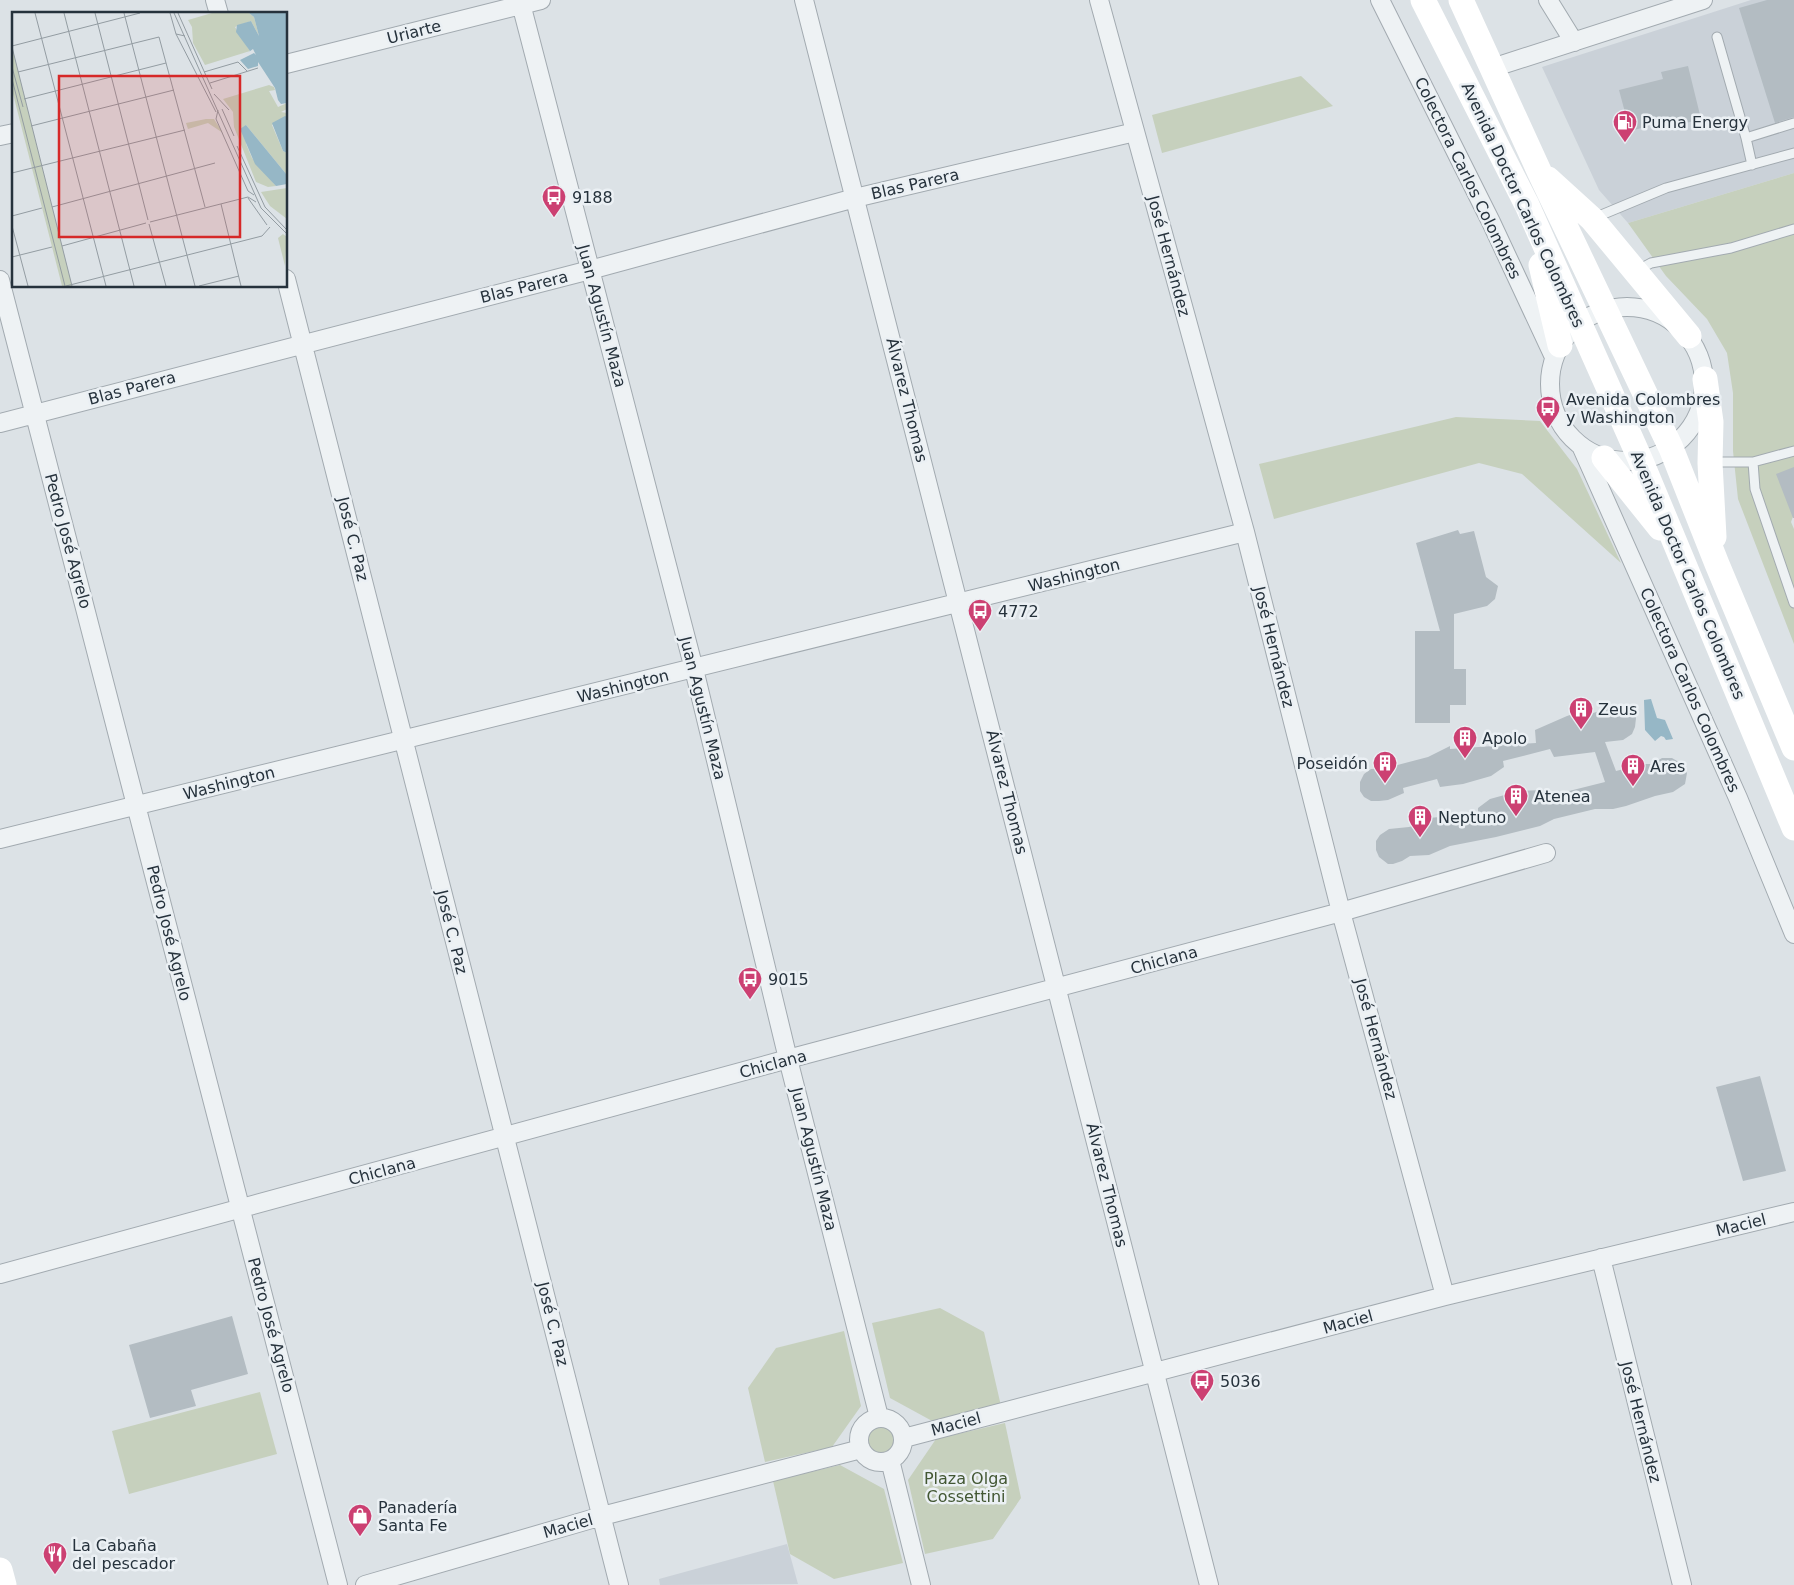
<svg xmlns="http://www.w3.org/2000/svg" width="1794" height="1585" font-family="'DejaVu Sans',sans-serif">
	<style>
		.built { fill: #cad1d8 }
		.green { fill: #c6d0bd }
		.water { fill: #96b7c6 }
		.building { fill: #b3bcc2 }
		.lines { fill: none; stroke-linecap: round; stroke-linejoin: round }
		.service-casing { stroke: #a2aab0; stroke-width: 11 }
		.minor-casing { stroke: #a2aab0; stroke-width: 20 }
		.service { stroke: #eef2f4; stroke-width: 9 }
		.minor { stroke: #eef2f4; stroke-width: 18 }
		.secondary { stroke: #fff; stroke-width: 25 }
		.labels { text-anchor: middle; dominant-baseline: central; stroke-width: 5; stroke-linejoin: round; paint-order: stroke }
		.street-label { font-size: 16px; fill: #26323c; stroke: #ebf0f4 }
		.poi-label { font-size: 16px; fill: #26323c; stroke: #ebf0f4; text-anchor: start }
		.park-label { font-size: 16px; fill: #425733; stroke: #ebf0f4 }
		.inset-road { fill: none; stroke: #939ca2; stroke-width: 1 }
		.view { fill: #d62828; fill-opacity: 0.15; stroke: #d62828; stroke-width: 2.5 }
		.inset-edge { fill: none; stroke: #26323c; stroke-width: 2.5 }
	</style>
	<rect width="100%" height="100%" fill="#dce2e6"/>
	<path class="built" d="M1751,0H1794V173L1628,223L1599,190L1542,67Z
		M787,1544L798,1584L660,1585L659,1579Z"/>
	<path class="green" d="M1301,76L1333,106L1162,153L1152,115Z
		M1794,173V514L1791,522L1794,529V644L1738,499L1733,451V393L1727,353L1707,319L1666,276L1628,223Z
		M1456,417L1540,421L1577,469L1621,563L1522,474L1479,463L1274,519L1259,464Z
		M940,1308L984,1332L1001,1406L934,1422L890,1398L872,1323Z
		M844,1331L861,1406L832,1447L765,1462L748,1388L776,1348Z
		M260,1392L277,1454L129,1494L112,1431Z
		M1005,1423L1021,1498L993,1539L925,1554L908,1480L936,1439Z
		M867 1441a14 14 0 1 1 28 0a14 14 0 1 1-28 0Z
		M840,1465L884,1489L903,1563L834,1579L790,1554L773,1481Z"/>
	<path class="water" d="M1651,699L1657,718L1665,720L1673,739L1666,740L1664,737L1661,736L1655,741L1645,730L1644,700Z"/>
	<path class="building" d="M1767,0H1794V117L1775,123L1739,8Z
		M1688,66L1701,119L1674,126L1672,120L1630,131L1619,90L1663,79L1661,72Z
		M1794,467V518H1793L1776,474Z
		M1458,530L1460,534L1474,531L1486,577L1498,586L1495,599L1487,606L1454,614V669H1466V705H1450V723H1415V631H1440L1416,543Z
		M1618,705H1624L1632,711L1636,718L1635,727L1632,734L1623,740L1605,742L1616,771L1643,764H1652L1662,758H1672L1682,764L1687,773L1685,784L1673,792L1655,796L1626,806L1613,809H1595L1554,819L1540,826L1496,837L1450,846L1429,855L1410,856L1402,861L1393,864H1388L1379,857L1376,850V841L1380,835L1389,829L1409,827L1419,824L1428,818L1440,817L1442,824L1459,820L1478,814V808L1490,799L1519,791L1542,790L1545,797L1605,782L1595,752L1554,757L1550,749L1503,761L1504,767L1491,776L1463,784L1440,787L1437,779L1403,788L1404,793L1388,800L1379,801H1371L1364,797L1360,791V782L1364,774L1371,769L1386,768L1428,757L1450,746V749L1536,743L1535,730L1567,716L1585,710L1587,715Z
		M1760,1076L1786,1171L1743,1181L1716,1087Z
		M232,1316L248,1374L191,1390L196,1406L150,1418L129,1345Z"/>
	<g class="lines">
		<defs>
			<path id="service" d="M1717,37L1746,138L1752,165
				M1746,138L1794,123
				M1594,218L1666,188L1794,153
				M1638,270L1651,263L1731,248L1794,229
				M1713,462H1753L1794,451
				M1753,462L1755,489L1794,603"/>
			<path id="minor" d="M215,0L219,14
				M520,0L694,669L788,1059L879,1417
				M804,0L1209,1585
				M1099,0L1245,532L1341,912L1445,1296
				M1380,0L1491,222L1554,357
				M1548,0L1574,42
				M286,64L541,0
				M1492,68L1703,0
				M0,136L14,133
				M286,279L619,1585
				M0,280L338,1585
				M1550 384a77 77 0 1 1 154 0a77 77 0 1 1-154 0Z
				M0,423L590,270L855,198L1135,132
				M1582,448L1738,798L1794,934
				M0,839L1245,532
				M1601,1258L1682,1585
				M0,1274L788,1059L1341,912L1546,853
				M859 1440a22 22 0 1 1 44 0a22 22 0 1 1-44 0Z
				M904,1438L1445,1296L1794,1212
				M890,1460L921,1585
				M365,1585L602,1516L861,1449"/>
		</defs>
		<use href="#service" class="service-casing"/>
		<use href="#minor" class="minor-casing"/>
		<use href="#service" class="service"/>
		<use href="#minor" class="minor"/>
		<path class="secondary" d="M1423,0L1527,205L1641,461L1794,828
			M1461,0L1539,171L1671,448L1717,564L1794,748
			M1548,179L1592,219L1689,336
			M1541,265L1560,345
			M1705,379L1711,422L1710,463L1714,537
			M1604,458L1660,528
			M0,1570L4,1585"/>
	</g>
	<defs>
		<symbol id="fuel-pin" viewBox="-11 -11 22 30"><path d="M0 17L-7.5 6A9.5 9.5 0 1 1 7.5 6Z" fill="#cc4072" stroke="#ebf0f4"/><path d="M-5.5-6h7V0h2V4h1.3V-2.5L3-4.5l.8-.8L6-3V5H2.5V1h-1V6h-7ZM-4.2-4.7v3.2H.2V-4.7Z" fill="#fff"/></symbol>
		<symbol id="bus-pin" viewBox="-11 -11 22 30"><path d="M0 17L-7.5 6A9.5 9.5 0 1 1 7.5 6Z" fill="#cc4072" stroke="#ebf0f4"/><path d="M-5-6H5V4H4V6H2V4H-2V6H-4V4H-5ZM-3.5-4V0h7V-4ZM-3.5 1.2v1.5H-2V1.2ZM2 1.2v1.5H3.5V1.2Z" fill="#fff"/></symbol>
		<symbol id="building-pin" viewBox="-11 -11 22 30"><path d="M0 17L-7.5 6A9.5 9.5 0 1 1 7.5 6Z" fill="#cc4072" stroke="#ebf0f4"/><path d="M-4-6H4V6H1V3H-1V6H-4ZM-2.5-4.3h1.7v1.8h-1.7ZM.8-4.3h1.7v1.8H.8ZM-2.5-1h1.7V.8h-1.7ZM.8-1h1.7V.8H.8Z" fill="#fff"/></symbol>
		<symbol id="shop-pin" viewBox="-11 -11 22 30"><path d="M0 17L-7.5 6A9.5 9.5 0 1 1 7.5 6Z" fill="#cc4072" stroke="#ebf0f4"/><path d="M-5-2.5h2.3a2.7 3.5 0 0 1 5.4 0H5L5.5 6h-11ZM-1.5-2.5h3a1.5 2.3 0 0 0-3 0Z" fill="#fff"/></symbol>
		<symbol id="restaurant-pin" viewBox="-11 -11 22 30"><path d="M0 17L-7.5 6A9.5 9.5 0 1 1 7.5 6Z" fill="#cc4072" stroke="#ebf0f4"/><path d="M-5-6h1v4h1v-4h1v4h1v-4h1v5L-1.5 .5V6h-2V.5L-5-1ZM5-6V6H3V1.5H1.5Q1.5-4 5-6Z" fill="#fff"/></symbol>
	</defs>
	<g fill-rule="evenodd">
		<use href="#fuel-pin" x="1611" y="108" width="28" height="38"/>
		<use href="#bus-pin" x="540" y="183" width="28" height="38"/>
		<use href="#bus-pin" x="1534" y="394" width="28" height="38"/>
		<use href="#bus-pin" x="966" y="597" width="28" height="38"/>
		<use href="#building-pin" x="1567" y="695" width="28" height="38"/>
		<use href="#building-pin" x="1451" y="724" width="28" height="38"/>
		<use href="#building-pin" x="1371" y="749" width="28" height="38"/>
		<use href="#building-pin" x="1619" y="752" width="28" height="38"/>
		<use href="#building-pin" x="1502" y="782" width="28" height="38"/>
		<use href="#building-pin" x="1406" y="803" width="28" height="38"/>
		<use href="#bus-pin" x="736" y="965" width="28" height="38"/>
		<use href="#bus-pin" x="1188" y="1367" width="28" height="38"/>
		<use href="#shop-pin" x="346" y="1502" width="28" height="38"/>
		<use href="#restaurant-pin" x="41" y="1540" width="28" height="38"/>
	</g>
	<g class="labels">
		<g class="street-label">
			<text transform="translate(414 32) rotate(-14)">Uriarte</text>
			<text transform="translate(1468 178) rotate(64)">Colectora Carlos Colombres</text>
			<text transform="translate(915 184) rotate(-13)">Blas Parera</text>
			<text transform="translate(1523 205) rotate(65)">Avenida Doctor Carlos Colombres</text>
			<text transform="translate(1169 256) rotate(75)">José Hernández</text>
			<text transform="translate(524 287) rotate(-14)">Blas Parera</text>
			<text transform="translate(602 316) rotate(75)">Juan Agustín Maza</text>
			<text transform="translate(132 388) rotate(-15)">Blas Parera</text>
			<text transform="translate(907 400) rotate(76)">Álvarez Thomas</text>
			<text transform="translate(353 539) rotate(76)">José C. Paz</text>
			<text transform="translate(68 541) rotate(75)">Pedro José Agrelo</text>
			<text transform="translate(1074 575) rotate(-14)">Washington</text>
			<text transform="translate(1688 575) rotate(67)">Avenida Doctor Carlos Colombres</text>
			<text transform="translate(1274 647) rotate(76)">José Hernández</text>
			<text transform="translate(623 686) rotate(-14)">Washington</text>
			<text transform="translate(1690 690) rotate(66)">Colectora Carlos Colombres</text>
			<text transform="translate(703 708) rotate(76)">Juan Agustín Maza</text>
			<text transform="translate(229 783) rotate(-14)">Washington</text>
			<text transform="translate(1007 792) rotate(76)">Álvarez Thomas</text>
			<text transform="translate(452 932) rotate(76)">José C. Paz</text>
			<text transform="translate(169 933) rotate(76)">Pedro José Agrelo</text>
			<text transform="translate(1164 960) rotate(-15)">Chiclana</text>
			<text transform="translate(1376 1039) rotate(75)">José Hernández</text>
			<text transform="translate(773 1064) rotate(-15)">Chiclana</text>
			<text transform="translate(814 1159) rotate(76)">Juan Agustín Maza</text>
			<text transform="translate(382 1171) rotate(-15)">Chiclana</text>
			<text transform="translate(1107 1185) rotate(76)">Álvarez Thomas</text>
			<text transform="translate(1741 1225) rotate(-14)">Maciel</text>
			<text transform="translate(1348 1322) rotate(-15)">Maciel</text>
			<text transform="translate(553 1324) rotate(76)">José C. Paz</text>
			<text transform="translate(271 1325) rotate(75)">Pedro José Agrelo</text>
			<text transform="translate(1641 1422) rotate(76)">José Hernández</text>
			<text transform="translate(956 1424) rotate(-15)">Maciel</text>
			<text transform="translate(568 1526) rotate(-16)">Maciel</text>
		</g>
		<g class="poi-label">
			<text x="1642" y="122">Puma Energy</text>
			<text x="572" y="197">9188</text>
			<text x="1566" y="399">Avenida Colombres<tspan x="1566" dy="18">y Washington</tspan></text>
			<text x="998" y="611">4772</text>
			<text x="1598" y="709">Zeus</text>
			<text x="1482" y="738">Apolo</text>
			<text x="1368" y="763" text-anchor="end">Poseidón</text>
			<text x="1650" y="766">Ares</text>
			<text x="1534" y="796">Atenea</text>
			<text x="1438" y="817">Neptuno</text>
			<text x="768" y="979">9015</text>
			<text x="1220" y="1381">5036</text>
			<text x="378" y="1507">Panadería<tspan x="378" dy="18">Santa Fe</tspan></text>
			<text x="72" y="1545">La Cabaña<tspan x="72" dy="18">del pescador</tspan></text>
		</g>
		<g class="park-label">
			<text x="966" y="1478">Plaza Olga<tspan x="966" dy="18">Cossettini</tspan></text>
		</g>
	</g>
	<g transform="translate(12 12)">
		<rect width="275" height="275" fill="#dce2e6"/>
		<path d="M200,1H237L242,5L247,24L239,9L223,15L238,39L193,53L181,31L180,15L176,8ZM0,35L60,274H50L0,78ZM257,73L262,75L263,78L257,79L266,95L275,91V97L269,100L275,101V105L260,113L271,139L275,141V163L234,113V132L240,146L264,174L256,175L244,170L222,115L221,100L211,87ZM194,107H202L211,121L196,111L176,117L174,111ZM275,176V207L258,194L249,180ZM271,222L275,225L273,254L266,226Z" fill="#c6d0bd"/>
		<path d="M237,1H275V91L269,92L266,88L263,76L246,50V54L236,57L228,48L242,41L244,43L241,37L234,42L238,39L224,20L225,13L239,9L247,24L242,5ZM273,104L275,105V141L271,139L260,111ZM234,113L275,163V172L264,174L243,152L228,117Z" fill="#96b7c6"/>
		<path class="inset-road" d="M23,1L94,274M52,1L122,274M83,1L136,208M112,1L183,274M158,1L164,22L173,24M162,1L249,196L275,222M166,1L200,77M164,22L204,100M0,34L128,1M0,35L60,274M0,55L11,95M6,60L147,25L193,195M192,60L226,50L235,59M0,67L53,274M198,71L246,56M202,82L217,98M12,87L154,51M210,97L222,124M206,98L204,107L236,179L242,183M19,114L162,78M225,134L253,195L275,218M0,161L173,118M236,186L255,213M209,192L229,274M40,195L203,151M0,204L30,196M138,210L236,185L244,190M137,212L154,274M0,214L16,274M50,234L134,211M0,245L40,235M54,274L250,224L258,215M187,274L227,264"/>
		<path class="view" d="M47,64H228V225H47Z"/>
		<rect width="275" height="275" class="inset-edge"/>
	</g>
</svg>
